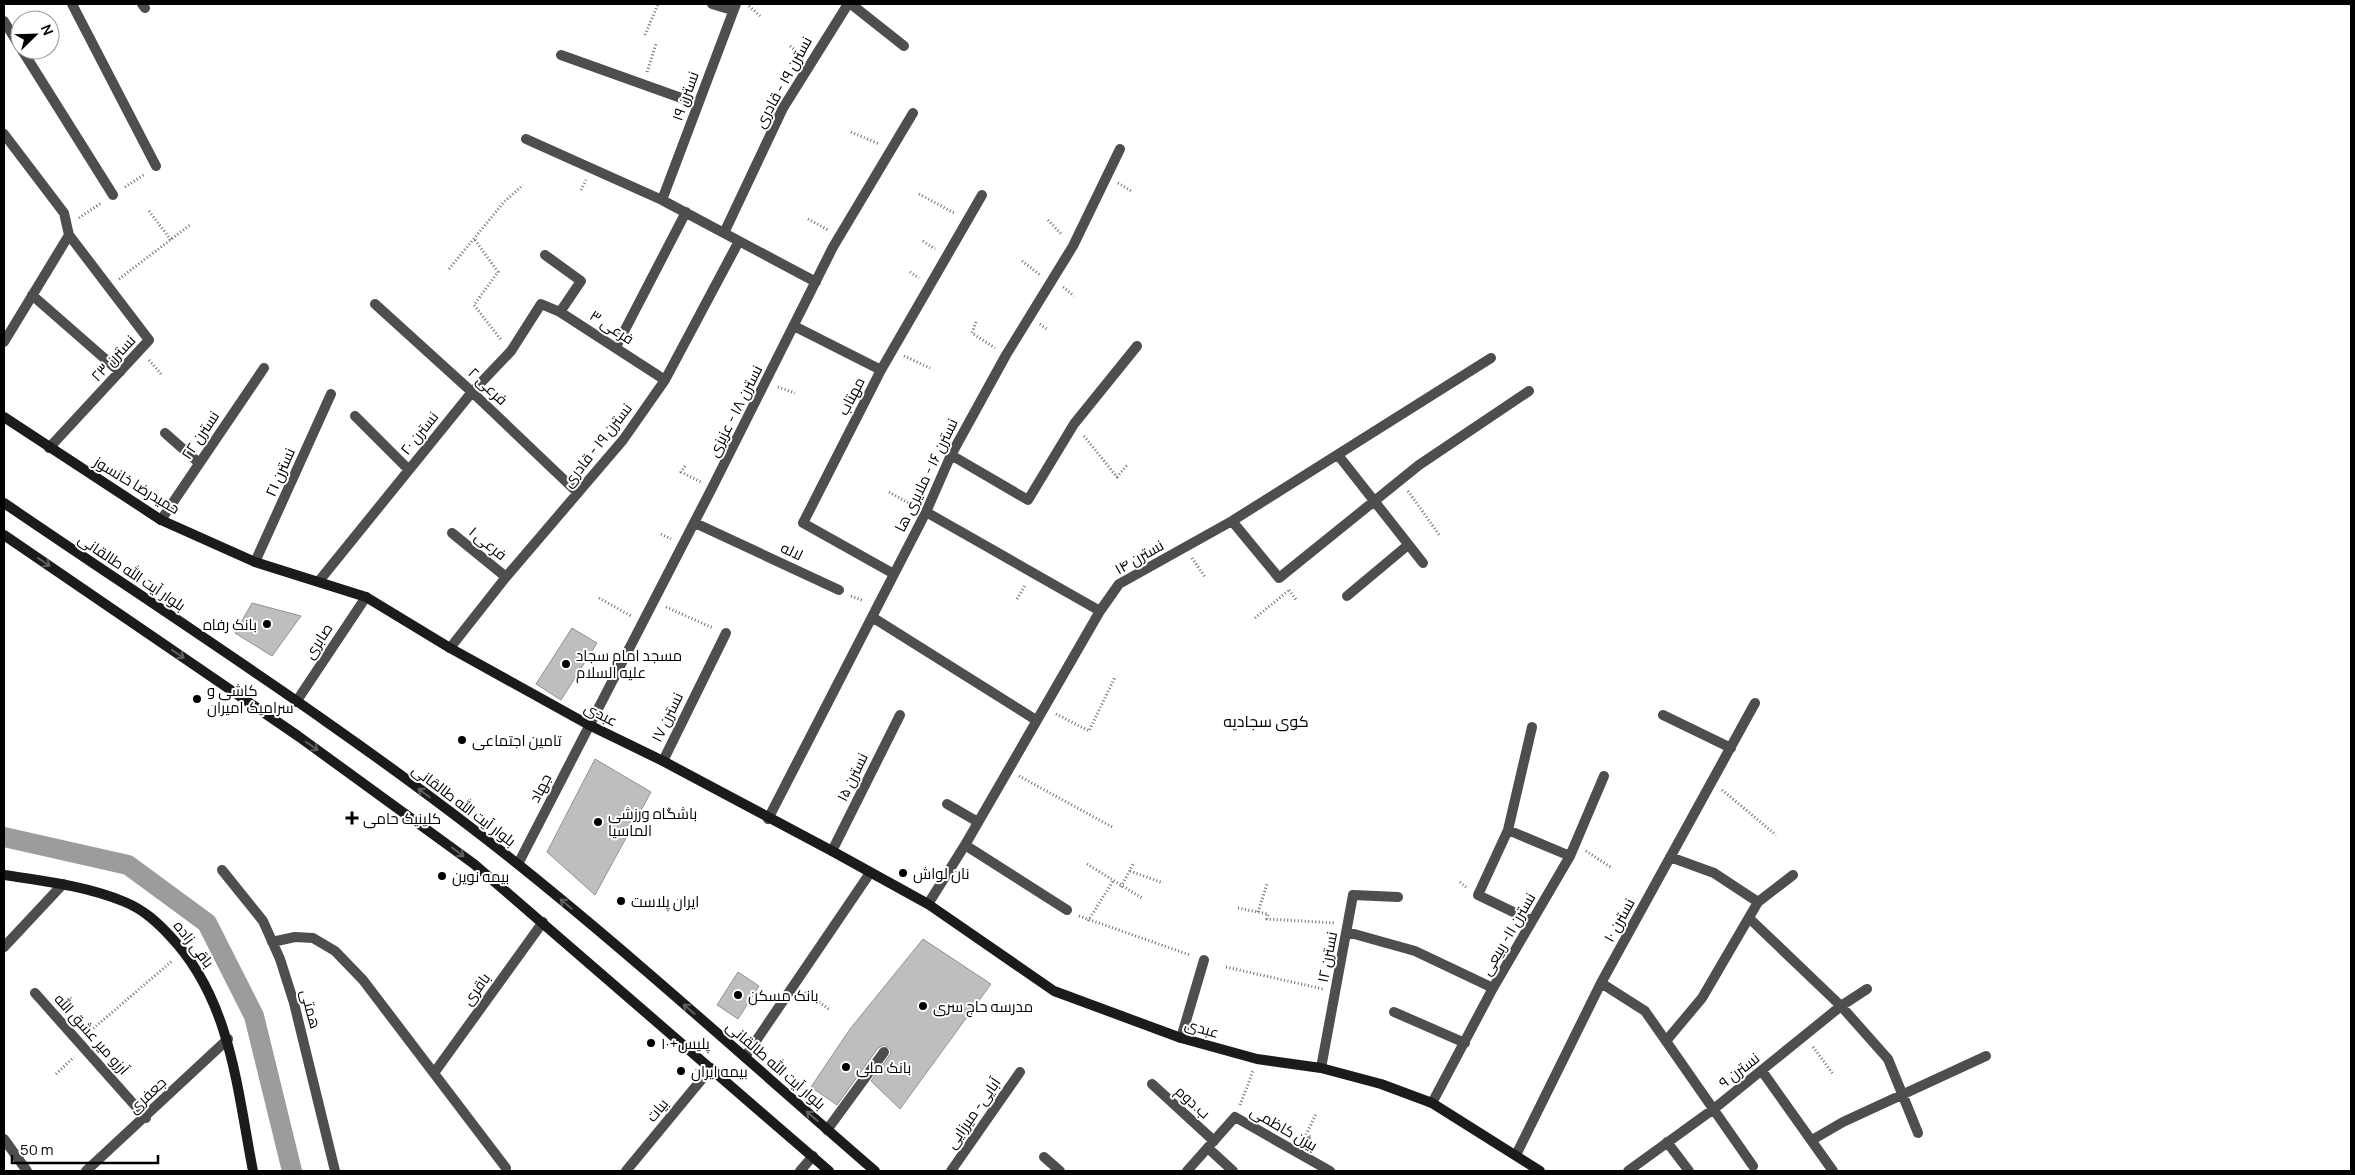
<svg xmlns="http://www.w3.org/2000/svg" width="2355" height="1175" font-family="Manrope,Cairo,sans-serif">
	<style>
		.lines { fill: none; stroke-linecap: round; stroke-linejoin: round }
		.canal { stroke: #9c9c9c; stroke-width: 20 }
		.building { fill: #bebebe; stroke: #929292 }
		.path { stroke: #707070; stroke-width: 3; stroke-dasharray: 1 2.5; stroke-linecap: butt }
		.street { stroke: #4e4e4e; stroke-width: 10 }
		.secondary { stroke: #1b1b1b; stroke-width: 10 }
		.oneway { stroke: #5f5f5f }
		.poi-dot { fill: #000; stroke: #fff; stroke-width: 2 }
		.labels { text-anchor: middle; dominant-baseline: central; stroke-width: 4; stroke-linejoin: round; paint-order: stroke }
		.street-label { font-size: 15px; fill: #000; stroke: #fff }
		.poi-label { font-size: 15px; fill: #000; stroke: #fff; text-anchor: start }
		.neighbourhood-label { font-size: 16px; fill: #000; stroke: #fff }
	</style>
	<rect width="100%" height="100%" fill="#fff"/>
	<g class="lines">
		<path class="canal" d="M4,837L128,865L207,923L254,1016L292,1171"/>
	</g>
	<path class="building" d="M252,603L301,616L272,656L235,633Z
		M572,628L597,643L561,700L536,684Z
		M595,759L651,792L595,895L547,852Z
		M923,939L991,984L900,1109L871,1081L891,1053L890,1049L884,1045L878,1048L837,1105L811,1087L850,1029Z
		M738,972L759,986L738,1019L717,1005Z"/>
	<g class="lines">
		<path class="path" d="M796,4V5
			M749,6L760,16
			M645,35L658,4
			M790,46L801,55
			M647,72L656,44
			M851,132L879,144
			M1118,183L1133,192
			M125,187L145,174
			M581,190L586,180
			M919,194L956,214
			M149,211L171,240
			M79,218L101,203
			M808,219L828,230
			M1048,220L1062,235
			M475,240L498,272L474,305L502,341
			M923,241L935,249
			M1022,261L1040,275
			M449,269L504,202L523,185
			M910,272L919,278
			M119,279L190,225
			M1063,287L1074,296
			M976,322L972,333L995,348
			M1040,324L1048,330
			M904,356L930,368
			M149,360L161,374
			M778,387L795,393
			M1084,436L1117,477L1128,464
			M685,466L681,472L701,482
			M1408,491L1440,536
			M889,492L914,506
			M661,534L671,539
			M1192,558L1205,577
			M1289,590L1297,601
			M851,596L864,601
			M599,598L631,616
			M1017,599L1026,584
			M666,607L713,628
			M1255,618L1288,591
			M1056,714L1089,731L1115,677
			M1019,776L1114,828
			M1722,790L1776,835
			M1586,851L1612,868
			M1087,864L1142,898
			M1130,871L1163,883
			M1460,882L1467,888
			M1121,887L1134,862
			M1238,908L1268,914L1267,919L1335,923
			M1258,912L1267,884
			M1079,916L1190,955
			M1088,921L1113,881
			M1226,967L1323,989
			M805,992L830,1010
			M88,1033L172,961
			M1813,1047L1833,1074
			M56,1074L74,1057
			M1240,1105L1253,1071
			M1303,1141L1316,1114"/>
		<path class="street" d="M72,4L156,166
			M142,4L145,8
			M712,4L732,10
			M851,4L904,46
			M4,21L20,47
			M22,50L113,195
			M561,55L698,104
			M4,134L64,213L69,235
			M526,139L662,200L816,282
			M662,200L736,4
			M724,233L783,108L848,4
			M545,255L581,281L560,312
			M32,295L120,372
			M375,304L472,392L578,493
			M794,326L881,370
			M4,342L69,235
			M616,347L686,212
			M355,416L409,470
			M165,433L199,463
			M49,448L149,340L69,235
			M951,455L1028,500L1074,424L1137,346
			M1338,455L1423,563
			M926,512L1100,611
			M161,520L264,368
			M1232,521L1279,578L1419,465L1529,391
			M695,523L839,590
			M452,533L506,577
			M255,562L331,394
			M894,574L803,523L881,370L982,195
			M319,581L472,392L511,351L541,304L560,312L665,380
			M1347,596L1408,545
			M872,617L1036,720
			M450,648L506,577L623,440L665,380L739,241
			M296,702L366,597
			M1663,715L1731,748
			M1532,727L1508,830L1478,895L1532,921
			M663,761L726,633
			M947,804L978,822
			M768,819L926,512L951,455L1006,355L1073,246L1120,149
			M1508,830L1570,856
			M965,845L1067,910
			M832,851L900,715
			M1670,857L1714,873L1758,902
			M518,864L712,488L833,247L913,113
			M222,870L263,921L280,959L294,1003L335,1171
			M928,904L965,845L1100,611L1119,584L1232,521L1491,358
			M1750,919L1841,1006L1888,1059L1918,1133
			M1347,932L1415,951L1493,988
			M272,942L295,937L313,938L335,951L363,980L506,1168
			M4,947L63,884
			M1601,983L1645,1011L1753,1166
			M35,993L146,1118
			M1394,1012L1465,1043
			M1181,1038L1204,960
			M1666,1041L1702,998L1758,902L1793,875
			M745,1057L870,873
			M1321,1068L1353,895L1398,897
			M1762,1071L1833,1171
			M434,1073L543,922
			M1152,1084L1214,1141
			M1432,1103L1493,988L1570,856L1604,776
			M827,1130L884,1052
			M4,1139L27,1171
			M1812,1140L1843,1122L1986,1056
			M1667,1142L1689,1171
			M1208,1148L1233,1171
			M1516,1155L1601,983L1755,703
			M1044,1157L1060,1171
			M86,1171L228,1039
			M626,1171L711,1068
			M800,1171L813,1156
			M951,1171L1020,1072
			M1187,1171L1235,1117L1330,1171
			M1628,1171L1715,1108L1841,1006L1867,989"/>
		<path class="secondary" d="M4,417L161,520L255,562L366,597L450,648L589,725L663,761L832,851L928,904L1054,991L1181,1038L1257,1059L1321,1068L1381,1084L1432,1103L1540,1171
			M4,503C177,621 355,734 519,865C641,963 757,1069 875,1171
			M4,535L298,736L474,864L829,1171
			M4,875C44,881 87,886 125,902C144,910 157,922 170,936C231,1000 237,1089 253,1171"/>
	</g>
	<defs><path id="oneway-shaft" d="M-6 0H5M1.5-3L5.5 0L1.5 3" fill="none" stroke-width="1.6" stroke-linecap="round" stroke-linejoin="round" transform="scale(1.25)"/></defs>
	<g class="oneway">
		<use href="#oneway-shaft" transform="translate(44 562) rotate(34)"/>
		<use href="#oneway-shaft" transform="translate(178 654) rotate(34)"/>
		<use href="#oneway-shaft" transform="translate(312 746) rotate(35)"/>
		<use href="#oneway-shaft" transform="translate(424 793) rotate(-143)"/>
		<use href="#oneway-shaft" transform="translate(458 852) rotate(37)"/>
		<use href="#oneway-shaft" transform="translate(566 904) rotate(-140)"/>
		<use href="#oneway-shaft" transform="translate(689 1009) rotate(-139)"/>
		<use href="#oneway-shaft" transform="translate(812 1116) rotate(-139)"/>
	</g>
	<g class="poi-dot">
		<circle cx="267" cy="624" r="5"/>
		<circle cx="566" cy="664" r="5"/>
		<circle cx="197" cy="699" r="5"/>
		<circle cx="462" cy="740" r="5"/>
		<path d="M349.5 810.5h5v5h5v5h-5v5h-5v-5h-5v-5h5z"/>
		<circle cx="598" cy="822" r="5"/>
		<circle cx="903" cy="873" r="5"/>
		<circle cx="442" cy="876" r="5"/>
		<circle cx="621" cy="901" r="5"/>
		<circle cx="738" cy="995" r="5"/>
		<circle cx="923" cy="1006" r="5"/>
		<circle cx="651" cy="1043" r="5"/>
		<circle cx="846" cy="1067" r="5"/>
		<circle cx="681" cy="1071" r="5"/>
	</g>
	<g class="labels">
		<g class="street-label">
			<text transform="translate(783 82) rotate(-61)">نسترن ۱۹ - قادری</text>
			<text transform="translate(685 96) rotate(-70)">نسترن ۱۹</text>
			<text transform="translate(612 327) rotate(33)">فرعی ۳</text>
			<text transform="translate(113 358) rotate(-47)">نسترن ۲۳</text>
			<text transform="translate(488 386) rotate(43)">فرعی ۲</text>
			<text transform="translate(851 396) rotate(-63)">مهتاب</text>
			<text transform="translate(735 411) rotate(-63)">نسترن ۱۸ - عزیزی</text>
			<text transform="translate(419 433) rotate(-51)">نسترن ۲۰</text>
			<text transform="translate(200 435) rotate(-56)">نسترن ۲۲</text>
			<text transform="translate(597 445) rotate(-52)">نسترن ۱۹ - قادری</text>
			<text transform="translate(280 472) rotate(-66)">نسترن ۲۱</text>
			<text transform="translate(926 475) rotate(-64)">نسترن ۱۶ - ملایری ها</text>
			<text transform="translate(137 485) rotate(31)">حمیدرضا خانسوز</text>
			<text transform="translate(488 543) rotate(39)">فرعی ۱</text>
			<text transform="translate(792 551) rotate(25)">لاله</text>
			<text transform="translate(1139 557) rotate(-30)">نسترن ۱۴</text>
			<text transform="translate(132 572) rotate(34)">بلوار آیت الله طالقانی</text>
			<text transform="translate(318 641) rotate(-57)">صابری</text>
			<text transform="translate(601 714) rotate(27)">عبدی</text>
			<text transform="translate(667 717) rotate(-64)">نسترن ۱۷</text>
			<text transform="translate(852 777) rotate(-64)">نسترن ۱۵</text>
			<text transform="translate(540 788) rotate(-63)">جهاد</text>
			<text transform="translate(464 805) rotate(37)">بلوار آیت الله طالقانی</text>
			<text transform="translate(1619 920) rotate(-61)">نسترن ۱۰</text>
			<text transform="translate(1508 934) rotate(-60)">نسترن ۱۱- ربیعی</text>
			<text transform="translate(194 944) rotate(52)">باقی زاده</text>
			<text transform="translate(1327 957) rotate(-79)">نسترن ۱۲</text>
			<text transform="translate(476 989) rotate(-54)">باقری</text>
			<text transform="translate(311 1009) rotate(75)">همتی</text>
			<text transform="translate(1202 1028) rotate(16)">عبدی</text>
			<text transform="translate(92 1034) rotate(48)">آرزو میر عشق الله</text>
			<text transform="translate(776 1065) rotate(41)">بلوار آیت الله طالقانی</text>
			<text transform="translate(1739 1070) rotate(-38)">نسترن ۹</text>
			<text transform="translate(147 1095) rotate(-43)">جعفری</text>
			<text transform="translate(1193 1102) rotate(42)">ب.دوم</text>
			<text transform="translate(657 1110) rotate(-51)">بیات</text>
			<text transform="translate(973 1113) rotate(-55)">آبایی- میرزایی</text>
			<text transform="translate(1284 1128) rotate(30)">بیژن کاظمی</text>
		</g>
		<g class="poi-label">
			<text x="257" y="624" text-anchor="end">بانک رفاه</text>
			<text x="576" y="655">مسجد امام سجاد<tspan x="576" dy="17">علیه السلام</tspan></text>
			<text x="207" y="690">کاشی و<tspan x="207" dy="17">سرامیک امیران</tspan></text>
			<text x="472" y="740">تامین اجتماعی</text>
			<text x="608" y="813">باشگاه ورزشی<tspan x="608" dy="17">الماسیا</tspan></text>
			<text x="363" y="818">کلینیک حامی</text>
			<text x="913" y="873">نان لواش</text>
			<text x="452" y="876">بیمه نوین</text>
			<text x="631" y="901">ایران پلاست</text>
			<text x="748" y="995">بانک مسکن</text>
			<text x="933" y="1006">مدرسه حاج سری</text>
			<text x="661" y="1043">پلیس+۱۰</text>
			<text x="856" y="1067">بانک ملی</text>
			<text x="691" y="1071">بیمه ایران</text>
		</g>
		<g class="neighbourhood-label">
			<text x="1266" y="721">کوی سجادیه</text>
		</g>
	</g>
	<rect width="2355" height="1175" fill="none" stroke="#000000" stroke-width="10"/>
	<g transform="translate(35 35) rotate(67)"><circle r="24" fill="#ffffff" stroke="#999999"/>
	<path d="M0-4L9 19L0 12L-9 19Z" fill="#000000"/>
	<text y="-8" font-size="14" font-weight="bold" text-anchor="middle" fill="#000000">N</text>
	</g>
	<path d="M12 1155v8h146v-8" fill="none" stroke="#000000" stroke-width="2.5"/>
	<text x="20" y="1155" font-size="15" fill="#000000" stroke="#ffffff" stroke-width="4" paint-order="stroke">50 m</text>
</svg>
